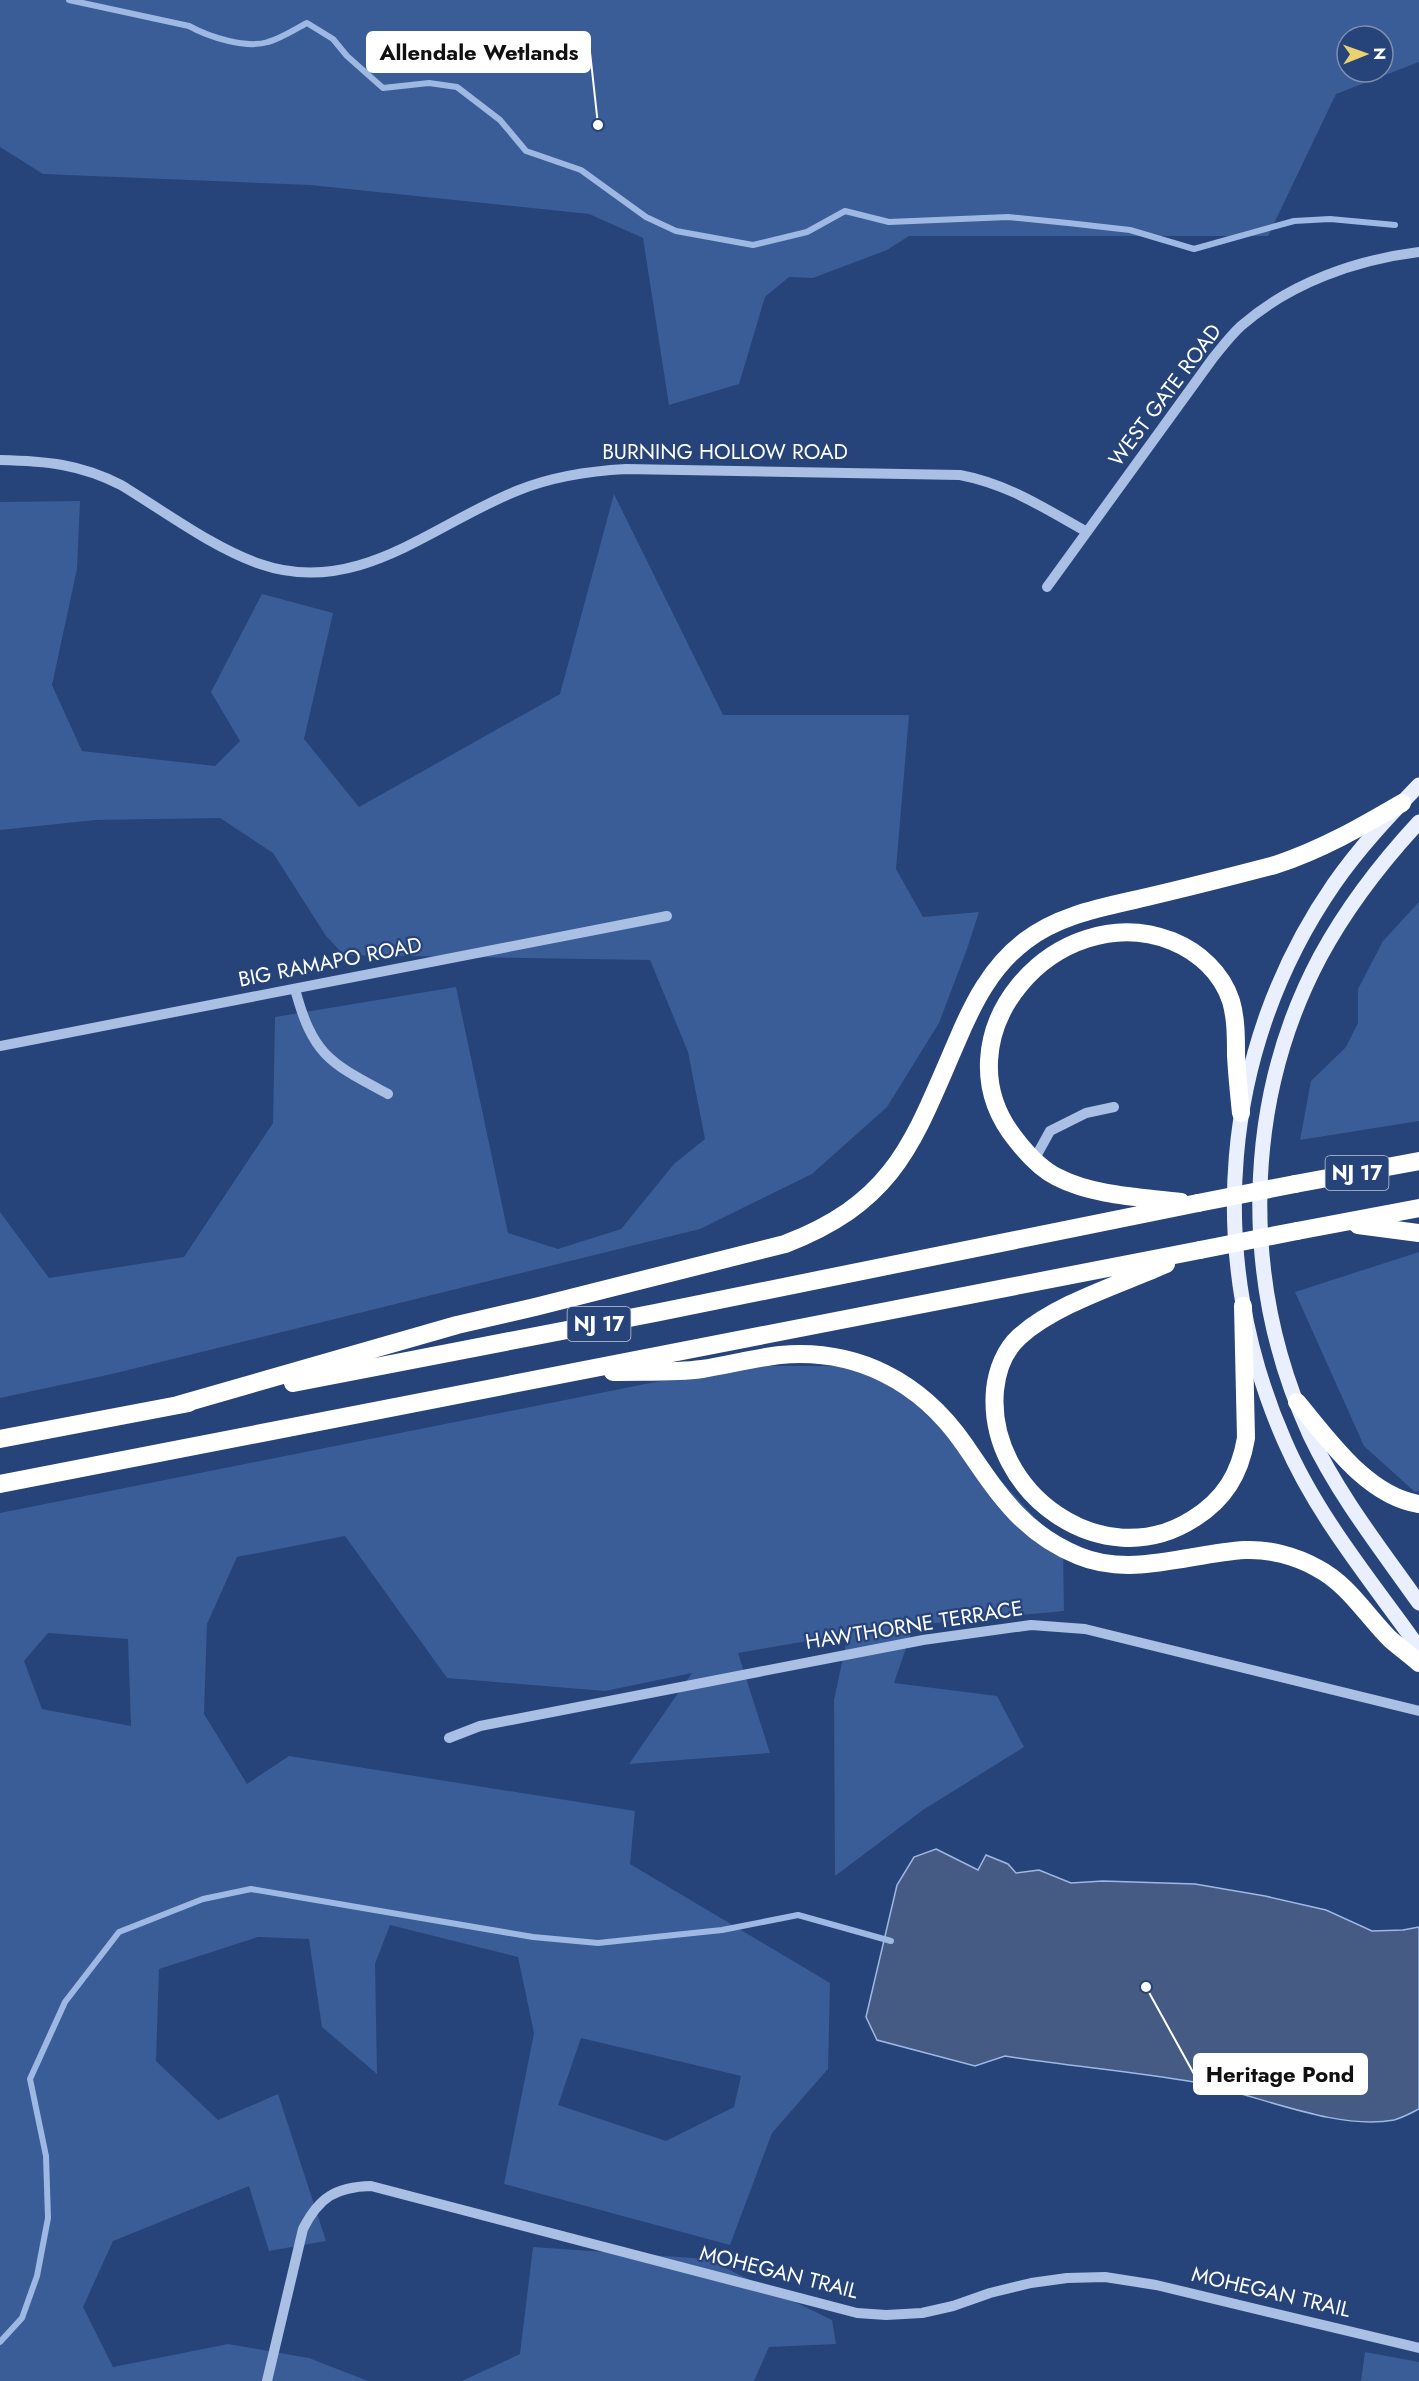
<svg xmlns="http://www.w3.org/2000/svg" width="1419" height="2381" font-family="Jost,sans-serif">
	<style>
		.green { fill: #3a5c97; fill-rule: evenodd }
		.water { fill: #455b83; stroke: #9eb8e4; stroke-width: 1.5 }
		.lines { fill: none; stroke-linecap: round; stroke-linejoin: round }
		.stream { stroke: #9eb8e4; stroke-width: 6 }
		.minor { stroke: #a9bfe3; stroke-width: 10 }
		.major { stroke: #e9effc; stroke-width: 15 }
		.highway { stroke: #fff; stroke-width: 18 }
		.highway-bridge { stroke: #fff; stroke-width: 18 }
		.labels { text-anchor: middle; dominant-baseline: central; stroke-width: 4.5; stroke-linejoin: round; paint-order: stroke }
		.shield { fill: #26437a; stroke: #bec7d7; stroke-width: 1.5 }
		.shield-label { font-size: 20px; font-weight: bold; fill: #fff }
		.street-label { font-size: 21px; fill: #fff; stroke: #26437a }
		.leader { fill: none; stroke: #fff; stroke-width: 2 }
		.callout-dot { fill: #fff; stroke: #26437a; stroke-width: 2 }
		.callout { fill: #fff; stroke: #fff; stroke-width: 2 }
		.callout-label { font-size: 22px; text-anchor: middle; font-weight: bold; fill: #111 }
	</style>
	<rect width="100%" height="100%" fill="#26437a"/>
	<path class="green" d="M0,0H1419V62L1336,94L1268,236H909L887,250L813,278L789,277L765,297L739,384L669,405L643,238L589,214L310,185L43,174L0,147ZM1347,36H1383V72H1347Z
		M614,494L723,715H909L896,869L923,917L979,912L967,949L939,1023L887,1107L812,1174L700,1229L112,1374L0,1398V1212L49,1278L184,1257L273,1123L275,1017L456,987L508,1233L558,1249L621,1229L674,1164L705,1139L688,1052L650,960L344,955L326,936L273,853L220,818L95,820L0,830V502L80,501L77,569L52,685L82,751L215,766L240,741L211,692L262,594L333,613L304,739L359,807L560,694Z
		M1419,902V1121L1300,1140L1311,1081L1346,1047L1358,1023V989L1383,941Z
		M1419,1252V1491L1415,1492L1364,1446L1295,1292Z
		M735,1366H885L967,1444L1063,1548L1064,1611L914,1625L894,1683L997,1696L1024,1747L923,1810L835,1876L834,1700L848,1634L738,1653L770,1753L629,1764L692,1673L605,1691L447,1678L345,1536L237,1557L207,1624L204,1714L247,1784L289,1756L635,1811L630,1864L830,1983L828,2069L772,2133L730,2245L504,2184L534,2033L518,1957L390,1925L375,1964L377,2074L322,2027L309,1939L258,1937L159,1969L156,2061L218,2120L278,2094L326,2241L269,2251L249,2186L113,2241L83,2307L113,2367L228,2344L309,2358L368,2381H0V1513ZM48,1633L128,1639L131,1726L42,1709L24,1661ZM581,2038L741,2076L734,2107L666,2141L558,2105Z
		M533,2247L707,2259L832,2320L836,2344L769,2347L754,2381H462L520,2354Z
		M1365,2352L1419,2362V2381H1361Z"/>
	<path class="water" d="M936,1849L978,1870L986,1855L1008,1864L1016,1873L1039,1870L1071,1883L1103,1881L1195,1884L1265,1896L1326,1910L1372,1931L1403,1930L1419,1927V2109C1411,2113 1402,2118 1394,2120C1334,2131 1254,2093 1194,2082C1131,2071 1067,2066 1005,2056L975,2066L877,2040L866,2017L897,1885L914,1857Z"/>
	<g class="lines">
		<path class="stream" d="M69,0L189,26C209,37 246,49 268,42C282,38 295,29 307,23L333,39L347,56L383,88L429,83L457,87L500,120L526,151L581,170L646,217L676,231L753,245L807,232L845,211L889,222L1008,217L1068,223L1130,230L1194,249L1294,221L1330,219L1395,225
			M0,2342L22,2318L37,2276L48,2218L46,2156L30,2079L65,2002L119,1932L203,1899L251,1889L533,1937L598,1943L722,1930L798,1915L891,1941"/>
		<path class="minor" d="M0,460C46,461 80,464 121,485C164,511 213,548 260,564C358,598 434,523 519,490C554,476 589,471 626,469L960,475C1008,484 1044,508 1087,532
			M1047,587L1213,358C1222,347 1231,335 1241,326C1290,283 1355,260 1419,252
			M295,989C313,1056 330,1063 388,1094
			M0,1046L667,916
			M1034,1160L1050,1131L1086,1113L1114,1107
			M449,1738L480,1726L923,1640L1031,1625L1085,1629L1419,1711
			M267,2381L303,2229C319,2197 336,2187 371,2186L857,2313L886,2315L922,2313L953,2306L990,2293L1031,2283L1067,2278L1105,2277L1156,2285L1419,2348"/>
		<path class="major" d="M1419,785C1389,816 1359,848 1334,884C1220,1049 1204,1259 1285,1442C1317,1516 1372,1582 1419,1648
			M1419,822C1381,863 1347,907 1320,957C1242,1104 1241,1285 1310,1435C1339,1496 1381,1549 1419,1603"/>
		<path class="highway" d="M1295,1184L1419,1161
			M1181,1202C1140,1197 1094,1196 1057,1177C1041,1169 1028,1155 1017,1141C932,1038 1056,896 1172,941C1199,952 1222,973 1231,1001C1236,1018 1236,1037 1236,1055C1237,1074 1239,1094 1241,1113
			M1358,1225L1419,1233
			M1297,1231L1419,1208
			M1166,1264C1121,1284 1055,1304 1019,1337C1005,1350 997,1370 995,1390C986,1492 1102,1577 1193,1519C1224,1500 1240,1474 1246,1438L1243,1306
			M613,1372C642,1371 673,1373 702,1369C728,1365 754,1358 780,1355C857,1348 921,1382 964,1444C997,1492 1022,1533 1079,1556C1132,1578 1191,1553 1245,1550C1269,1549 1296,1556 1317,1568C1348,1584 1366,1615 1390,1639C1399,1647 1410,1655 1419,1663
			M293,1383L655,1313L1198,1203
			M1297,1402C1329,1440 1367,1496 1419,1504
			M178,1405L457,1325L535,1307L785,1244C896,1201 913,1142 957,1041C973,1003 991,967 1025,941C1060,914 1105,907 1147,897C1190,887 1233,876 1275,865C1321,850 1361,827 1402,803
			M0,1439L189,1403
			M0,1484L1200,1250"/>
		<path class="highway-bridge" d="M1198,1203L1295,1184
			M1200,1250L1297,1231"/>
	</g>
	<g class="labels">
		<g class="shield">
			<rect x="1325.5" y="1156" width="63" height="34" rx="4.5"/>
			<rect x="567.5" y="1307" width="63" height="34" rx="4.5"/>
		</g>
		<g class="shield-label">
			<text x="1357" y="1173">NJ 17</text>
			<text x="599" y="1324">NJ 17</text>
		</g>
		<g class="street-label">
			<text transform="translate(1165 395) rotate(-53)">WEST GATE ROAD</text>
			<text x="725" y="452">BURNING HOLLOW ROAD</text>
			<text transform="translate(330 962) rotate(-11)">BIG RAMAPO ROAD</text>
			<text transform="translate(914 1625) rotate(-9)">HAWTHORNE TERRACE</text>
			<text transform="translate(779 2272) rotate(14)">MOHEGAN TRAIL</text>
			<text transform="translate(1271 2292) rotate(13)">MOHEGAN TRAIL</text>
		</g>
	</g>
	<path class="leader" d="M598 125L590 52M1146 1987L1194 2074"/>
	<g class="callout-dot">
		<circle cx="598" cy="125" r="6"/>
		<circle cx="1146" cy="1987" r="6"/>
	</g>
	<g class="callout">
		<rect x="367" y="32" width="223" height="40" rx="6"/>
		<rect x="1194" y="2054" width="173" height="40" rx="6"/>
	</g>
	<g class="callout-label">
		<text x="479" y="60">Allendale Wetlands</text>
		<text x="1280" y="2082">Heritage Pond</text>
	</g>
	<g transform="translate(1365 54) rotate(89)"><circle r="28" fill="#26437a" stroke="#7d8eaf" stroke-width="1.5"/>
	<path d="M0-4.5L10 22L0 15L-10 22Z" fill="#ecd26f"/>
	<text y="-9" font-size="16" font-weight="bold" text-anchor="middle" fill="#ffffff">N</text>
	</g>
</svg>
